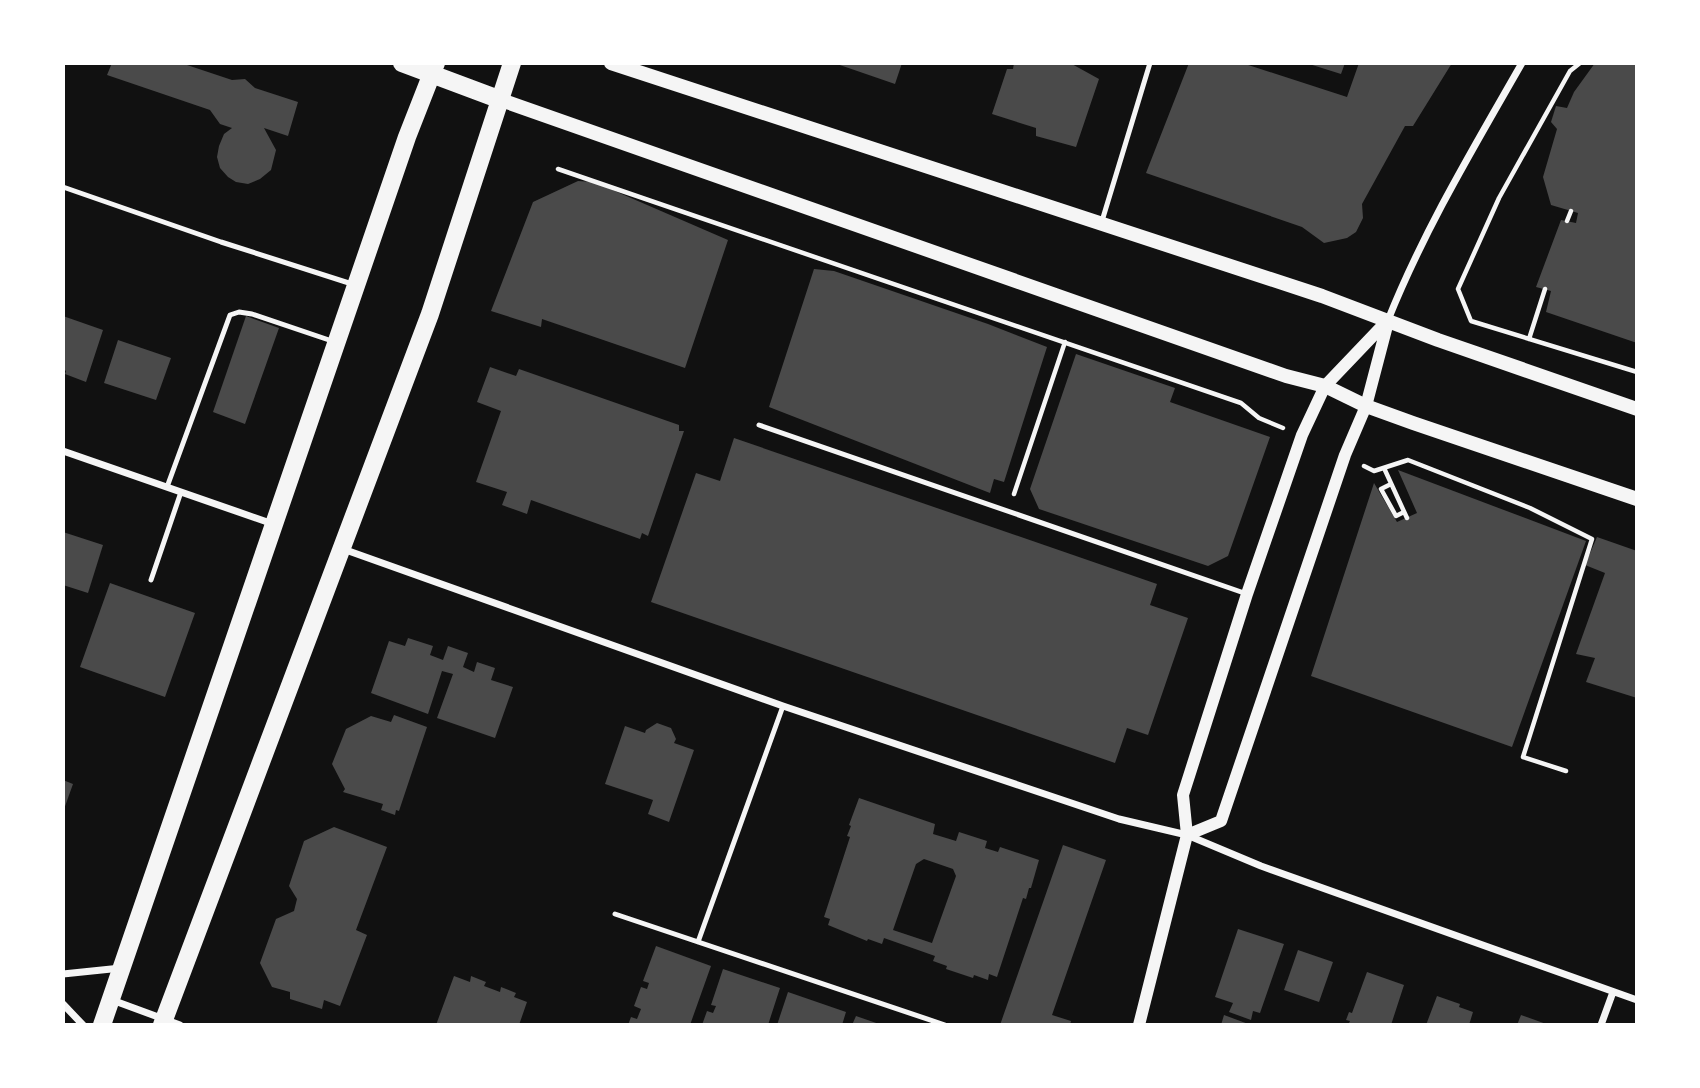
<svg xmlns="http://www.w3.org/2000/svg" width="1700" height="1088" font-family="Raleway,sans-serif">
	<style>
		.building { fill: #4a4a4a; fill-rule: evenodd }
		.lines { fill: none; stroke-linecap: round; stroke-linejoin: round }
		.path { stroke: #f5f5f5; stroke-width: 4.5 }
		.service { stroke: #f5f5f5; stroke-width: 5 }
		.minor { stroke: #f5f5f5; stroke-width: 7 }
		.tertiary { stroke: #f5f5f5; stroke-width: 12 }
		.secondary { stroke: #f5f5f5; stroke-width: 14 }
		.primary { stroke: #f5f5f5; stroke-width: 18 }
	</style>
	<rect width="100%" height="100%" fill="#111"/>
	<path class="building" d="M112,63H181L232,80L245,79L255,88L298,102L288,136L264,128L276,150L271,170L260,179L248,184L236,182L228,177L220,168L217,157L219,146L224,134L232,128L220,124L210,110L107,75Z
		M834,63H902L895,84Z
		M1014,63H1070L1099,79L1076,147L1036,136V128L992,114L1007,69H1013Z
		M1189,63H1242L1347,97L1359,63H1452L1413,126H1405L1362,204L1363,218L1356,232L1347,238L1324,243L1302,227L1146,173Z
		M1306,63H1345L1341,74Z
		M1595,63H1637V343L1546,312L1551,291L1536,287L1561,220L1576,223L1578,213L1551,205L1543,177L1557,129L1551,122L1556,106L1567,108L1574,92Z
		M578,181L594,182L728,240L685,368L542,319L541,327L491,311L533,202Z
		M814,269L834,271L988,324L1047,347L1004,482L994,479L990,493L769,407Z
		M63,316L103,330L86,382L65,374L66,371L63,369Z
		M246,316L279,328L245,424L213,412Z
		M118,340L171,358L156,400L104,383Z
		M1076,354L1175,388L1170,402L1270,437L1228,556L1208,566L1039,509L1030,489Z
		M490,367L516,376L519,369L679,425V431H684L648,536L642,533L640,539L531,500L527,514L502,505L507,492L476,482L501,411L477,402Z
		M734,438L1157,584L1150,605L1188,618L1148,735L1127,728L1115,763L651,602L696,473L720,481Z
		M1398,470L1586,541L1512,747L1311,676L1374,483L1397,522L1417,513Z
		M63,532L103,545L88,593L63,585Z
		M1597,537L1637,551V698L1586,682L1595,658L1576,654L1605,573L1585,565Z
		M110,583L195,613L165,697L80,667Z
		M408,638L433,646L430,655L443,660L448,646L468,653L463,667L474,672L477,662L495,668L491,680L513,687L495,738L437,718L453,674L442,671L428,714L371,693L389,641L405,646Z
		M394,715L427,727L399,811L396,810L395,815L381,810L383,804L343,792L345,789L332,764L346,729L371,716L391,722Z
		M657,723L671,728L676,739L674,743L694,750L669,822L648,814L653,800L605,784L625,726L645,733L646,730Z
		M63,780L73,784L63,812Z
		M859,798L935,824L933,834L956,841L959,832L987,841L985,848L998,852L1000,847L1039,860L1031,888H1029L1026,899L1023,898L997,977L989,974L988,980L974,975L973,978L946,969L947,966L933,961L935,956L884,938L882,944L868,939L867,941L828,925L830,919L824,917L850,837L847,836L851,826L849,825ZM924,859L953,869L956,876L932,943L893,930L916,864Z
		M334,827L387,847L356,930L367,935L340,1006L324,1000L322,1009L290,999V992L272,987L260,963L276,919L294,911L297,899L289,886L304,841Z
		M1063,845L1106,860L1052,1015L1071,1021L1070,1025H1000Z
		M1238,929L1284,944L1260,1013L1253,1011L1251,1020L1229,1012L1233,1003L1215,997Z
		M656,946L711,966L690,1025L681,1023V1025H628L631,1017L637,1019L641,1009L634,1006L641,987L647,989L649,983L643,981Z
		M1298,950L1333,962L1319,1002L1284,990Z
		M723,969L780,988L768,1025H702L707,1011L713,1013L716,1006L711,1005Z
		M1367,972L1404,985L1391,1025H1348L1350,1021L1346,1020L1349,1012L1352,1013Z
		M454,976L470,982L471,976L486,982L484,986L500,992L501,987L516,993L514,997L527,1002L519,1025H436Z
		M788,992L846,1012L842,1025H777Z
		M1437,996L1460,1004L1459,1007L1473,1012L1469,1025H1426Z
		M1224,1015L1251,1025H1221Z
		M1521,1015L1549,1025H1517Z
		M856,1016L882,1025H852Z"/>
	<g class="lines">
		<path class="path" d="M1580,63L1570,71L1499,198L1458,289L1471,321L1637,372
			M558,169L1241,403L1259,418L1283,428
			M1567,221L1571,211
			M1529,339L1545,289
			M1364,466L1374,471L1408,460L1530,508L1592,539L1523,757L1566,771
			M1384,468L1407,518
			M1391,484L1381,489L1396,516L1404,512
			M1014,494L1065,342"/>
		<path class="service" d="M63,187L221,242L352,284
			M1102,221L1150,63
			M759,425L1247,594
			M167,487L230,315L239,312L252,314L332,341
			M151,580L181,492
			M615,914L945,1025
			M698,942L783,706"/>
		<path class="minor" d="M1388,320C1424,230 1474,147 1522,63
			M63,451L273,524
			M343,549L783,706L1119,819L1187,835L1261,866L1637,1000
			M63,974L121,968
			M112,1000L180,1025
			M63,1004L83,1025
			M1601,1025L1613,992"/>
		<path class="tertiary" d="M1187,835L1221,821L1345,455L1366,406L1388,322
			M1139,1025L1187,835L1183,795L1247,594L1302,435L1325,386L1388,320"/>
		<path class="secondary" d="M611,63L1322,296L1438,340L1637,409
			M501,100L1286,376L1325,386L1366,406L1413,423L1637,499"/>
		<path class="primary" d="M402,63L501,100
			M102,1025L407,137L436,63
			M162,1025L430,314L512,63"/>
	</g>
	<rect width="1700" height="1088" fill="none" stroke="#ffffff" stroke-width="130"/>
</svg>
